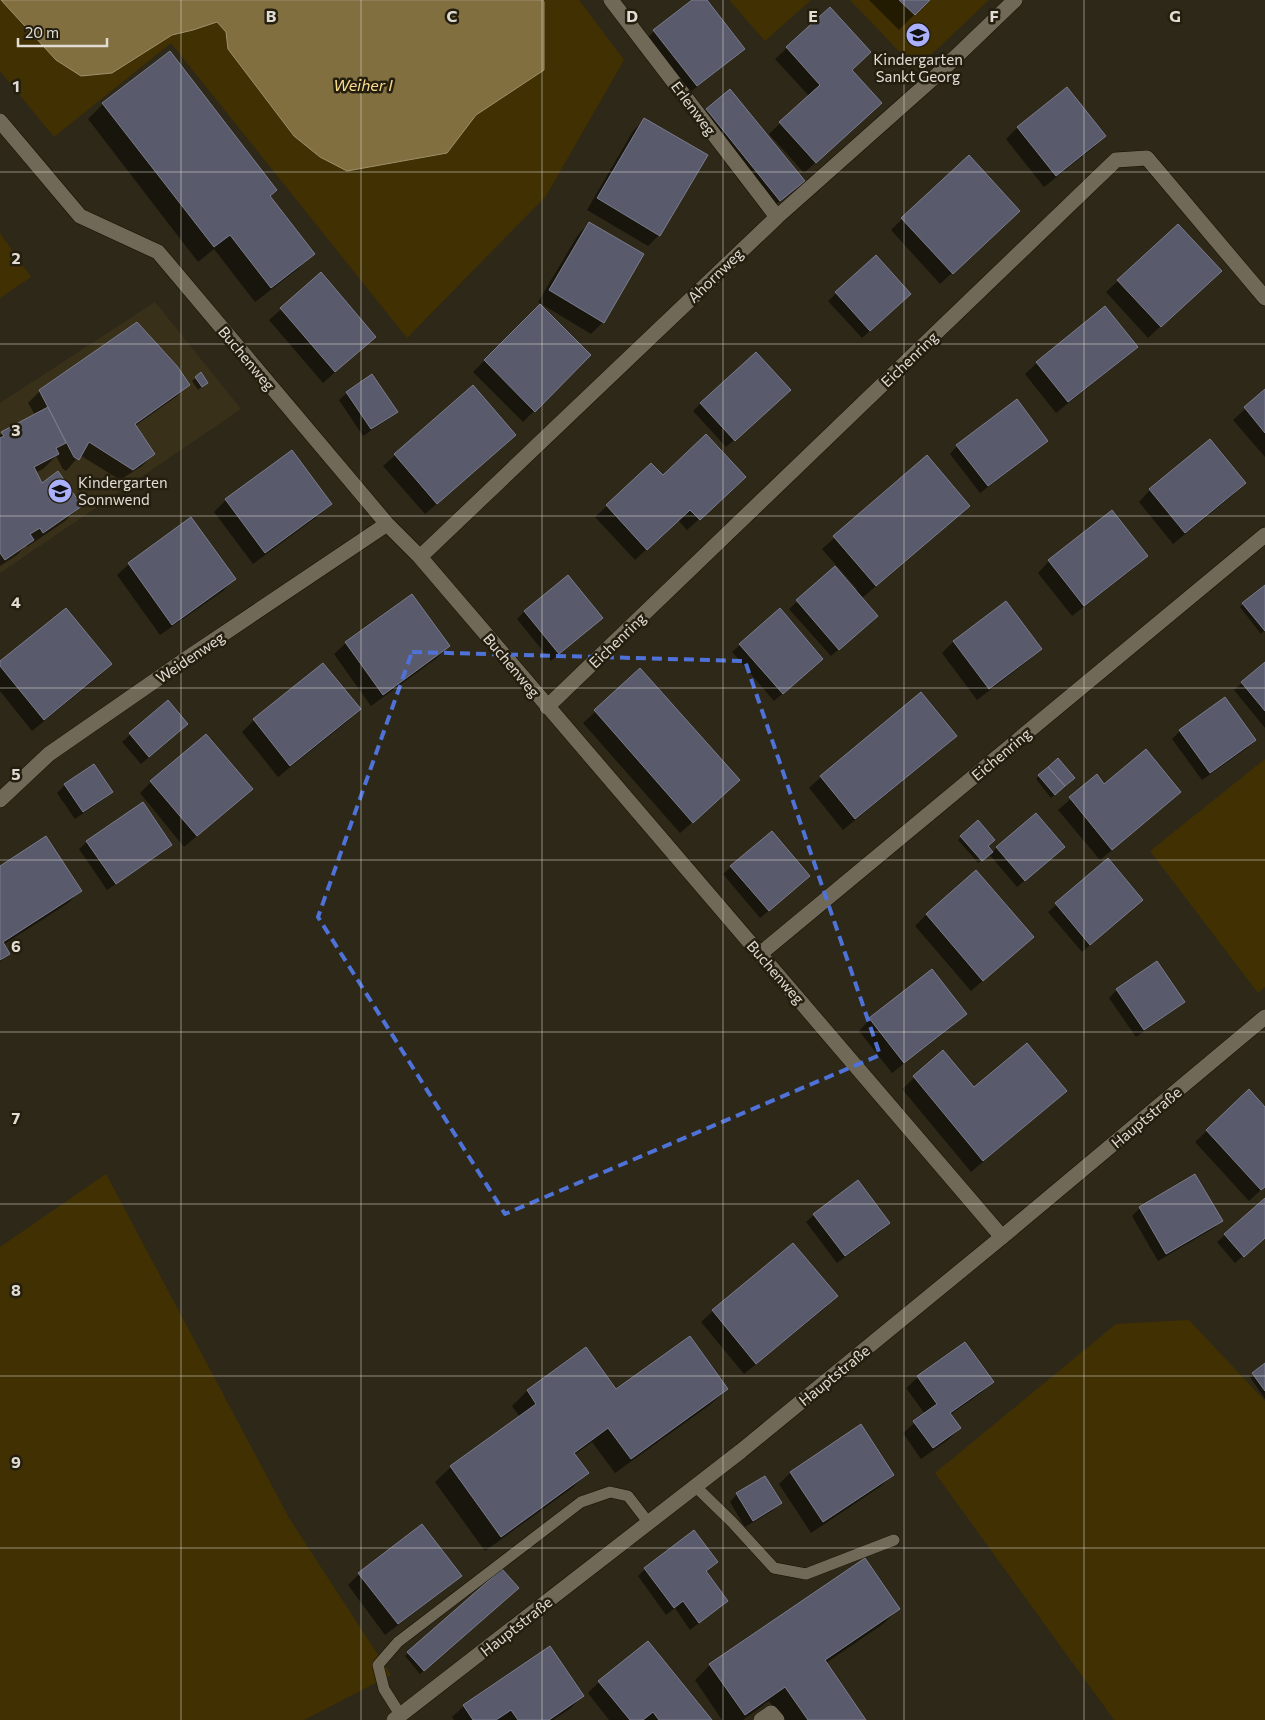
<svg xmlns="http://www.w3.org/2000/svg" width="1265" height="1720" font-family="Commissioner,sans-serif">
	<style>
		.built { fill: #39301a }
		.green { fill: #413102 }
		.water { fill: #826f40; stroke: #9e906c }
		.shadow { fill: #0007 }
		.building { fill: #595b6c; stroke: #7a7c8e }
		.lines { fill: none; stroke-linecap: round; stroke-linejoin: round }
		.service-casing { stroke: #161103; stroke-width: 12 }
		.minor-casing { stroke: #161103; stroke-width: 16 }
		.tertiary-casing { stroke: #161103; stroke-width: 16 }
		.service { stroke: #706958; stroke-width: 11 }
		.minor { stroke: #706958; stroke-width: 15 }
		.tertiary { stroke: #706958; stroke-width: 15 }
		.marked { fill: none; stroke: #4e72d7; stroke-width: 4; stroke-dasharray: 10 6; stroke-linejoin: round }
		.grid { fill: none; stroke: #e0dcd3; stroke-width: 1; stroke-opacity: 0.55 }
		.labels { text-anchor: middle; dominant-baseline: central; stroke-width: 5; stroke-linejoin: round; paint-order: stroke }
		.poi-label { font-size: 15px; fill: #e0dcd3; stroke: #241e0f }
		.street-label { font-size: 15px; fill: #e0dcd3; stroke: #241e0f }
		.water-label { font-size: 16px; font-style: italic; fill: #f9db90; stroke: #241e0f }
		.grid-label { font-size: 16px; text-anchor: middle; font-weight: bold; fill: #e0dcd3; stroke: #241e0f; stroke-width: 5; stroke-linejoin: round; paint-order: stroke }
	</style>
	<rect width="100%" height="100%" fill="#2e2818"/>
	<path class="built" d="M155,302L241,409L0,573V403Z"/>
	<path class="green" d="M0,0H579L624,60L546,196L407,338L171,43L54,137L0,71Z
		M729,0H811L765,41Z
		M850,0H989L916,69Z
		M0,233L31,277L0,298Z
		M1265,759V987L1258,993L1150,851Z
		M106,1174L289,1518L391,1675L304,1720H0V1247Z
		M1189,1320L1265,1401V1720H1114L935,1473L1116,1324Z"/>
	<path class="water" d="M1,0H543L544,2V70L476,115L447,153L347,171L320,157L294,136L228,49L226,32L217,22L193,30L172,35L112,73L81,76L56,60Z"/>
	<path class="shadow" d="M694,0H705L743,49L731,60L684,97L643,43L654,31Z
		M869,0H929L899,30Z
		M787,48L850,70L869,114L804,173L769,134L809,96L775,59Z
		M1066,88L1104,136L1093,148L1044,187L1006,139L1017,128Z
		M103,104L269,196L313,253L298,269L255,302L214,249L198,262L88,119Z
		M707,110L796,189L772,207L700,118Z
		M644,120L659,235L648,246L587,210L633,131Z
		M902,219L1007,222L940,284L891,230Z
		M589,223L603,322L591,334L538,302L578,235Z
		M1178,225L1208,282L1148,338L1106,292Z
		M875,257L902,302L862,338L828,301Z
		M321,274L374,337L323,383L269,320Z
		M540,305L590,355L523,422L473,372Z
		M1136,346L1124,358L1056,413L1025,374L1037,363Z
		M201,374L203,386L198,390L192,381Z
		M188,385L176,397L135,426L154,454L142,466L120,480L80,455L66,471L63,469L56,456L43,469L35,473L41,484L80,506L65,521L27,547L26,545L17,555L0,566V435L35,415L28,403L40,391Z
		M473,387L503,446L425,514L383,466Z
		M1265,391V457L1233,420Z
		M347,393L396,412L388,419L363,436L339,400Z
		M782,397L726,447L693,411L701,403Z
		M1047,441L1039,448L980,493L950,454L957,446Z
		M292,452L330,504L318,516L253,564L214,512L226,500Z
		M927,457L969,506L862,598L869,623L831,656L789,609L835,568L855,591L857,589L822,549Z
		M651,465L662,477L733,488L687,530L678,520L635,560L595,517Z
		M1244,483L1233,495L1173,544L1139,502L1150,490Z
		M1146,556L1135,567L1072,616L1038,573L1049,561Z
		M129,564L234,579L223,591L160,635L117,575Z
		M1265,586V630L1261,634L1240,607Z
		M411,595L448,646L437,658L371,706L334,654L346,643Z
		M525,611L602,618L551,661L517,619Z
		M953,642L1040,649L1029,660L977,700L942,653Z
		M740,645L814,666L774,701L732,652Z
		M0,663L110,664L99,676L32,731L0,691Z
		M1265,663V728L1234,690Z
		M323,665L359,709L348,721L278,777L242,732L254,720Z
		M640,670L727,792L680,833L583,723Z
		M1224,699L1254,740L1247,748L1202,780L1172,739L1180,731Z
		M167,701L179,731L141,764L122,742Z
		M955,735L944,747L843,830L809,788L821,777Z
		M93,766L111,792L104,799L75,819L57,793L65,785Z
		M1039,776L1070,781L1051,798L1036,779Z
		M1097,776L1104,785L1179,792L1168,803L1100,860L1058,810Z
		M151,782L251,789L184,847L140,793Z
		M143,803L170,844L163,852L107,890L79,849L87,842Z
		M961,837L986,846L992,853L997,847L1055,854L1017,887L989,854L978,863L958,840Z
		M1108,860L1134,907L1082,952L1048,912Z
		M0,867L80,891L68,903L3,945L8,954L0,962Z
		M731,867L801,884L760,918L723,874Z
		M927,914L1032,937L971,991L915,926Z
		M1156,963L1183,1002L1175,1009L1136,1037L1109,998L1117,990Z
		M965,1014L954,1025L892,1073L859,1031L870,1019Z
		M943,1052L974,1089L1065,1091L1054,1102L971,1172L902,1089Z
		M1249,1091L1265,1109V1186L1249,1201L1195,1142Z
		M1195,1176L1221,1221L1214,1228L1158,1261L1132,1216L1140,1208Z
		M1265,1200V1237L1235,1263L1217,1242Z
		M814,1215L888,1223L881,1231L837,1263L806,1222Z
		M836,1296L825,1308L744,1374L701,1322L713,1311Z
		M586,1349L616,1391L727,1389L711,1404L615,1473L592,1442L574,1455L587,1473L572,1488L485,1551L435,1482L451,1467L520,1417L512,1406L527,1391Z
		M1265,1365V1399L1250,1377Z
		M918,1377L992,1382L981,1393L950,1415L960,1428L948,1440L921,1459L903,1433L925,1414L906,1388Z
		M861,1426L893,1475L881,1486L811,1533L779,1484L790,1473Z
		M737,1494L780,1503L772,1511L745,1527L730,1502Z
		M716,1562L705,1572L726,1601L690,1630L675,1608L666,1615L638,1576L645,1569Z
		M359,1574L460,1576L448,1587L385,1635L348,1585Z
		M514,1591L420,1674L405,1656L408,1653Z
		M898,1609L883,1624L826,1663L865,1720H782L769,1701L743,1720H722L695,1680L710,1665Z
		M599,1682L711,1720H609L588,1693Z
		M582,1696L571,1708L553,1720H454L452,1717L464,1706Z"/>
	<path class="building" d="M692,0H707L745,49L697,86L653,30Z
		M899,0H930L915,15Z
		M830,7L871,52L852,70L882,103L816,163L779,122L820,85L786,47Z
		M170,51L277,190L270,196L315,254L271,288L230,235L214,247L102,103Z
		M1067,87L1106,136L1056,176L1017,127Z
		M730,89L805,181L780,201L706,109Z
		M644,118L708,155L660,236L597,198Z
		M969,155L1020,211L953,274L901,218Z
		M589,222L644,254L604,323L549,290Z
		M1178,224L1222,271L1161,327L1117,280Z
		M876,255L911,294L870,331L835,292Z
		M321,272L376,337L335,372L280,308Z
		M540,304L591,355L535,412L484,360Z
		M1105,306L1138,347L1068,402L1036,362Z
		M137,322L177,366L190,385L135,424L155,454L133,470L89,442L79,460L74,457L39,390Z
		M756,352L791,390L735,441L700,403Z
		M201,372L208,383L202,387L195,377Z
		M372,374L398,412L371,429L346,392Z
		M473,385L516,435L437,504L394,454Z
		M1265,389V433L1244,407Z
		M1017,399L1048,441L988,486L956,445Z
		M48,407L66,443L56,448L59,454L34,467L42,483L58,471L82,506L43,533L40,528L30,534L34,540L5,560L0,553V438L4,436L1,432Z
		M706,434L746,477L700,520L690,510L647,550L606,505L651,463L663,475Z
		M1210,439L1246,483L1185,533L1149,489Z
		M292,450L332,504L265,553L225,499Z
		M927,455L970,506L876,586L833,536Z
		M1112,510L1148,556L1084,606L1048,560Z
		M191,517L236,579L172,625L128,563Z
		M835,566L878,616L839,650L796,600Z
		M568,575L603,618L559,654L524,611Z
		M1265,585V631L1242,603Z
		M412,594L450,646L383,695L345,642Z
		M1006,601L1042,649L989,689L953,641Z
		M66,608L112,664L44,720L0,666V661Z
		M780,608L823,659L783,694L739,644Z
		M1265,662V711L1241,682Z
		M323,663L361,709L290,766L253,719Z
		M640,668L740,780L693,823L594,710Z
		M921,692L957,736L855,819L820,776Z
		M1225,697L1256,740L1210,773L1179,730Z
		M168,700L188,724L149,757L129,733Z
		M206,734L253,789L197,836L150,781Z
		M1146,749L1181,792L1112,850L1069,797L1097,774L1104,784Z
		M1058,758L1075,778L1065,786L1048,767Z
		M94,764L113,792L83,812L64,784Z
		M1048,767L1065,786L1055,795L1038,775Z
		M143,802L172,845L116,884L86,841Z
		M1036,813L1065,847L1025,881L996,847Z
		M978,820L995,840L988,846L993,852L982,861L960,836Z
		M772,831L810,876L769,911L730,866Z
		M46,836L82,891L3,942L10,954L0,960V866Z
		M1108,858L1143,900L1090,945L1055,903Z
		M976,870L1034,937L983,981L926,914Z
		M1157,961L1185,1002L1144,1030L1116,989Z
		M932,969L967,1014L904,1063L869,1018Z
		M1027,1043L1067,1091L983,1161L913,1076L943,1050L974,1087Z
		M1249,1089L1265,1107V1187L1261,1190L1206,1130Z
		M1195,1174L1223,1221L1166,1254L1139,1207Z
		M858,1180L890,1223L845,1256L813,1214Z
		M1265,1198V1238L1244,1257L1224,1234Z
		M793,1243L838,1296L756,1364L712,1310Z
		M690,1336L728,1389L631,1459L608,1428L574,1453L589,1473L501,1537L450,1466L536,1404L527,1390L586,1347L616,1389Z
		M965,1342L994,1382L950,1413L961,1428L933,1448L913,1421L937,1404L917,1376Z
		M1265,1363V1391L1252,1373Z
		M861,1424L894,1475L823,1522L790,1472Z
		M765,1476L782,1503L753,1521L736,1493Z
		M422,1524L462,1576L398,1624L358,1573Z
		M694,1530L718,1562L706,1571L728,1601L699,1623L683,1601L674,1608L644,1568Z
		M865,1558L900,1609L825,1660L866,1720H808L785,1687L745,1715L709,1664Z
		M502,1569L519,1588L424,1671L407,1652Z
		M648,1641L712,1720H659L653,1712L643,1720H630L598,1681Z
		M550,1646L584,1696L549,1720H518L511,1710L496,1720H473L463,1705Z"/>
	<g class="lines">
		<defs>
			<path id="service" d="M695,1486L732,1522L774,1568L806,1574L894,1540
				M401,1716L384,1689L378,1665L398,1642L581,1502L610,1492L628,1496L648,1522"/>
			<path id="minor" d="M611,0L777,217
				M0,121L80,216L158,252L387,524L420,557L1002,1237
				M420,557L777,217L938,74L1015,0
				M547,707L1116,160L1147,158L1265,298
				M0,800L49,754L189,657L387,524
				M760,954L1265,535
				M761,1720L771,1713L777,1720"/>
			<path id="tertiary" d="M394,1720L741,1451L1002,1237L1265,1017"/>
		</defs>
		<use href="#service" class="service-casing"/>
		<use href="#minor" class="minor-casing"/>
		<use href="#tertiary" class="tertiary-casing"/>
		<use href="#service" class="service"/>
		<use href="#minor" class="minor"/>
		<use href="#tertiary" class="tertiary"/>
	</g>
	<path class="marked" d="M412,652L745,661L880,1055L505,1214L318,917Z"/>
	<path class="grid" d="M181,0V1720M361,0V1720M542,0V1720M723,0V1720M904,0V1720M1084,0V1720M0,172H1265M0,344H1265M0,516H1265M0,688H1265M0,860H1265M0,1032H1265M0,1204H1265M0,1376H1265M0,1548H1265"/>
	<defs>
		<symbol id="school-disc" viewBox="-11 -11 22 22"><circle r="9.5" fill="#aab0fb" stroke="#241e0f"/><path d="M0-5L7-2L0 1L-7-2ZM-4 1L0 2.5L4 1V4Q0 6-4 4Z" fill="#111"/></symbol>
	</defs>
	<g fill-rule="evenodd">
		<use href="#school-disc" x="904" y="21" width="28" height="28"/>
		<use href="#school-disc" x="46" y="477" width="28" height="28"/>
	</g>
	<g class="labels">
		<g class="poi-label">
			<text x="918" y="59">Kindergarten<tspan x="918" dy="17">Sankt Georg</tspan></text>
			<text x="78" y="482" text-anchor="start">Kindergarten<tspan x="78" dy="17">Sonnwend</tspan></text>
		</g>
		<g class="street-label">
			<text transform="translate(694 108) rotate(53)">Erlenweg</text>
			<text transform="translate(715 275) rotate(-44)">Ahornweg</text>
			<text transform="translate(247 358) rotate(50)">Buchenweg</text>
			<text transform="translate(909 359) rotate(-44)">Eichenring</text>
			<text transform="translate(617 640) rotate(-44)">Eichenring</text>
			<text transform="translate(190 657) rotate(-34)">Weidenweg</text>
			<text transform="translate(512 665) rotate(50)">Buchenweg</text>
			<text transform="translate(1001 754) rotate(-40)">Eichenring</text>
			<text transform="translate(776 972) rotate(49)">Buchenweg</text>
			<text transform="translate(1146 1117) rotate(-40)">Hauptstraße</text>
			<text transform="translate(834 1375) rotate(-39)">Hauptstraße</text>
			<text transform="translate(516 1626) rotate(-38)">Hauptstraße</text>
		</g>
		<g class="water-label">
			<text x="363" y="84">Weiher I</text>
		</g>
	</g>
	<g class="grid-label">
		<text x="271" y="22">B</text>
		<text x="452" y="22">C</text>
		<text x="632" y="22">D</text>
		<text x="813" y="22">E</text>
		<text x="994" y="22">F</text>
		<text x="1175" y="22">G</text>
		<text x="16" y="92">1</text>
		<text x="16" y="264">2</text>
		<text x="16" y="436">3</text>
		<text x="16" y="608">4</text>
		<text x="16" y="780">5</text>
		<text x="16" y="952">6</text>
		<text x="16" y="1124">7</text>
		<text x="16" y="1296">8</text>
		<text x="16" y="1468">9</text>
	</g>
	<path d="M18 38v8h89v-8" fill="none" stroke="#e0dcd3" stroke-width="2.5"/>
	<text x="25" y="38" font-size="15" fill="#e0dcd3" stroke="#241e0f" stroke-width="4" paint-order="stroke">20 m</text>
</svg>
